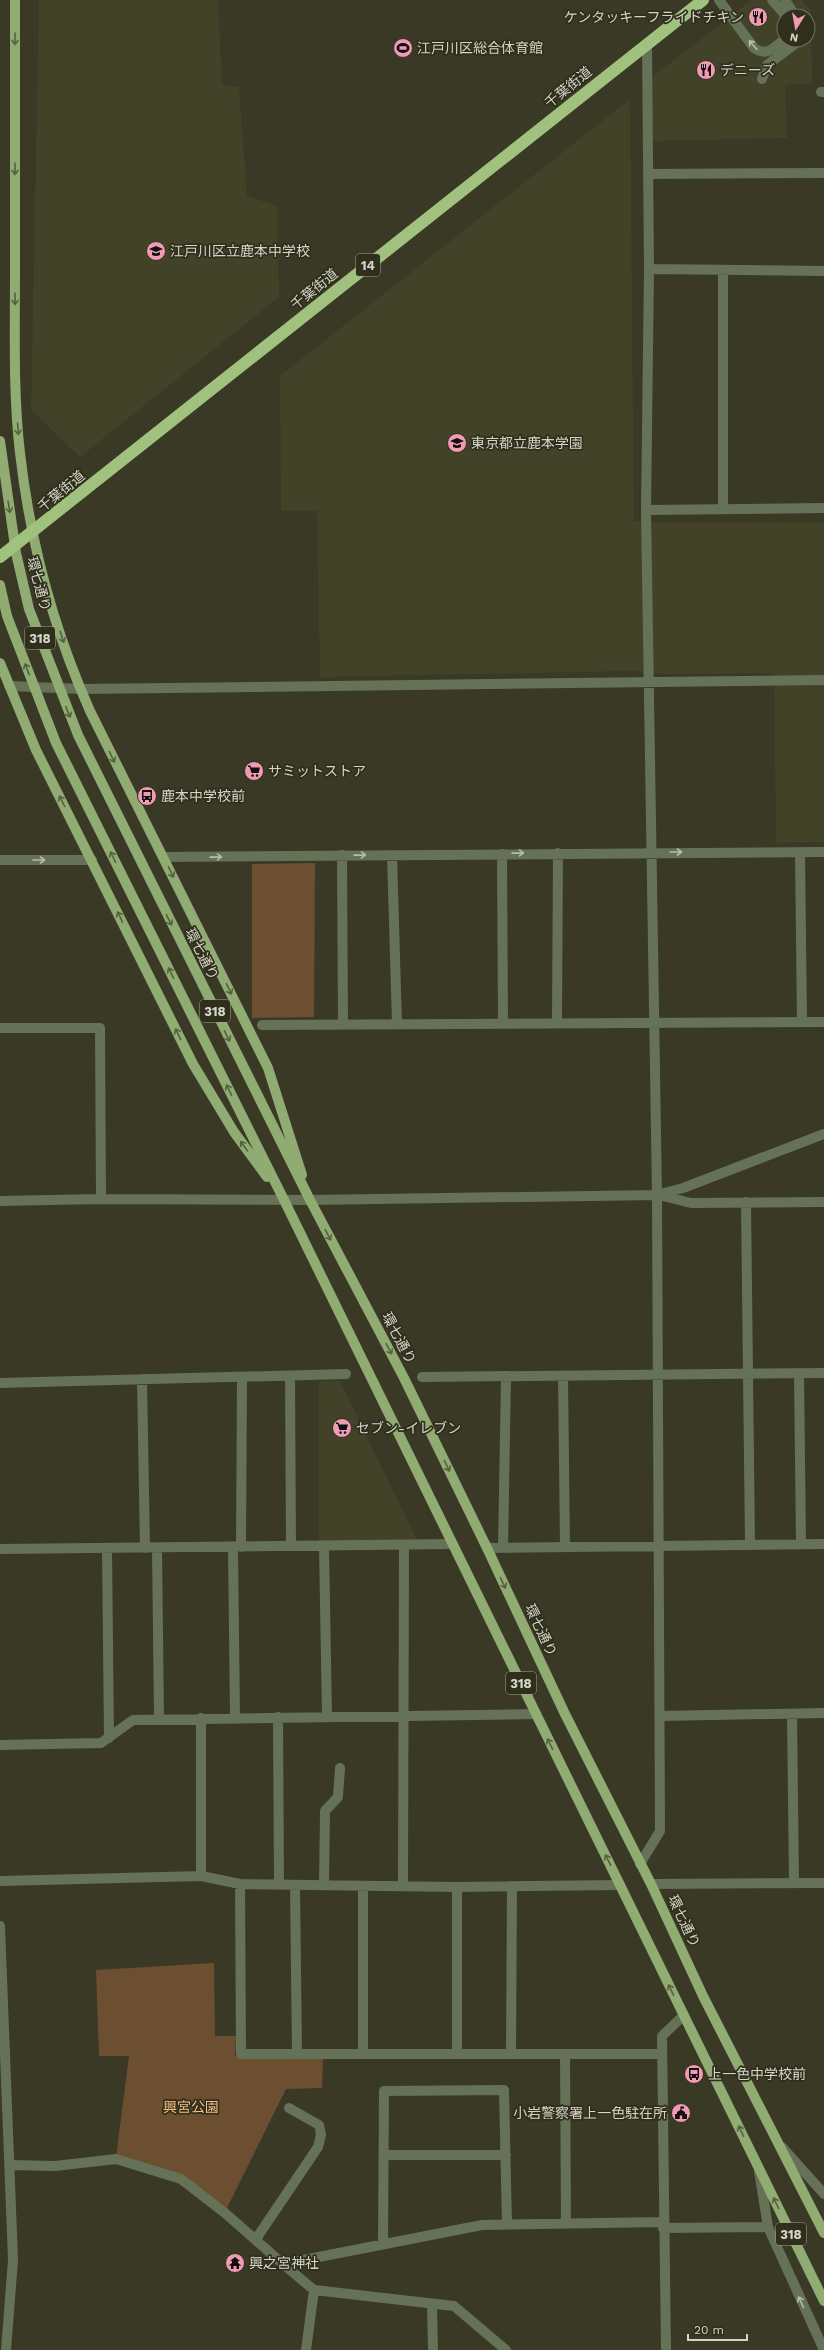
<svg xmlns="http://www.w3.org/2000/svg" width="824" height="2350" font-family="'Work Sans','Noto Sans JP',sans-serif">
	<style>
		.built { fill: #424229; fill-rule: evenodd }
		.green { fill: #6c4e30 }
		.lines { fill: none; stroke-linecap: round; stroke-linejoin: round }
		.minor { stroke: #657257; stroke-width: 10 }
		.major { stroke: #90ac73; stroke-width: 10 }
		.highway { stroke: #a1c27e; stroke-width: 12 }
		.oneway { stroke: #56613f }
		.oneway2 { stroke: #b8bcac }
		.labels { text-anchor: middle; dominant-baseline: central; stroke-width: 3.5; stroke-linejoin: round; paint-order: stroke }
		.shield { fill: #2f2f1c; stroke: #a2a395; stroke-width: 1 }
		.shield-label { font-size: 13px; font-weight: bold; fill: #d4d5c9 }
		.poi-label { font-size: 14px; fill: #d4d5c9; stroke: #2f2f1c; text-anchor: start }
		.street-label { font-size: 14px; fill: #d4d5c9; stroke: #2f2f1c }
		.park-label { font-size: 14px; fill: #f9bc81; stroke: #2f2f1c }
	</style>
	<rect width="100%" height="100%" fill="#393926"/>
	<path class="built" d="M39,0H218L222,85L239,87L247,196L277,206L279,297L80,457L31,410Z
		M751,0H801L811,10L812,83L785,85L787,138L651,141V78ZM784,16H808V40H784Z
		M630,99L634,521L665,523L824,522V842L776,843L774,673L663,674L633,671L320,677L317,511H281L280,376Z
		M319,1381H340L418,1542L319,1541Z"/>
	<path class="green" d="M315,863L314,1017L252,1018V864Z
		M214,1963L215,2036H236L235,2056L323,2059L322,2088L286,2089L227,2208L182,2175L116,2157L129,2056H99L96,1970Z"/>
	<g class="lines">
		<path class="minor" d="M719,0L754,48C767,57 773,48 784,40
			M772,0L786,16
			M785,0L795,16
			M762,79L767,65L795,44L796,40
			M821,92H824
			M648,174L824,173
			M649,269L824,271
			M723,270V508
			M646,510L824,508
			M9,686L81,689L824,680
			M800,852L802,1022
			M502,854L503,1023
			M342,855L343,1024
			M392,855L397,1024
			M163,857L824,852
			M0,860H92
			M557,1022L558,853
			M262,1025L824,1022
			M0,1028H100L101,1199
			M659,1195L691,1203L824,1202
			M0,1201L101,1199L310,1200L657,1195L683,1188L824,1134
			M746,1202L750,1545
			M799,1373L801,1544
			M290,1376L291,1546
			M563,1376L565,1547
			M422,1377L824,1373
			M142,1379L145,1548
			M0,1383L346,1374
			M324,1546L327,1716
			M233,1547L235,1718
			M241,1547L242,1377
			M107,1548L109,1738
			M157,1548L159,1718
			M487,1548L824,1544
			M503,1548L506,1376
			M0,1549L452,1544
			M792,1714L794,1883
			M660,1716L824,1713
			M278,1717L279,1885
			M0,1745L101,1743L133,1720L536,1714
			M640,1864L660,1831L657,1195L646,510L649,269L647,43
			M201,1876V1718
			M0,1881L201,1876L240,1884L457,1887L620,1885
			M240,1884L241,2054H662
			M651,1884L824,1883
			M295,1885L297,2054
			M324,1885L325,1811L338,1797L340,1768
			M363,1886V2054
			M403,1886L404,1545
			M457,1887V2054
			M0,1926L13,2260L6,2350
			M511,2054L512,1886
			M565,2054L566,2224
			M782,2147L824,2194
			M384,2155H506
			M10,2165L55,2166L116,2159L181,2179L225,2213L283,2264L482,2225L663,2222
			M759,2171L768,2227L824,2350
			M663,2228L768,2227
			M256,2239L318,2147L321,2135L319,2125L289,2108
			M383,2244L384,2091L504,2090L507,2225
			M283,2264L314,2290L454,2306L506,2350
			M432,2304L433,2350
			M306,2350L314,2290
			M666,2350L662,2036L684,2015"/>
		<path class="major" d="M15,0C15,91 15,181 15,272C15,332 13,393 20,453C30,541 54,630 90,711L268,1068L302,1175
			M0,441L16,553L29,609L78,735L310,1200L404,1378L487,1548L565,1714L651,1884L703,1996L824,2233
			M0,585L7,616L56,743L284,1200L824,2301
			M0,663L36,750L193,1064L234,1132L267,1177"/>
		<path class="highway" d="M0,557L703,0"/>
	</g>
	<defs><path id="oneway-shaft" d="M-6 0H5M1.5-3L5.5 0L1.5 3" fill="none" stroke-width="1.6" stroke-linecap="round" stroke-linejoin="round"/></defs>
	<g class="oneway">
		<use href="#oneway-shaft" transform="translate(15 39) rotate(90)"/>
		<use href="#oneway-shaft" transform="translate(15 169) rotate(90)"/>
		<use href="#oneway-shaft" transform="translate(15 299) rotate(90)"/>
		<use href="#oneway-shaft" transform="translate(18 429) rotate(86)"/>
		<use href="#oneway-shaft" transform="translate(9 507) rotate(81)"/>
		<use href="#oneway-shaft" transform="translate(62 637) rotate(72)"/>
		<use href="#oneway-shaft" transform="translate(27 669) rotate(-111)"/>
		<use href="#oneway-shaft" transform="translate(68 712) rotate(68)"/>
		<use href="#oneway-shaft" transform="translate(112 757) rotate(65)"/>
		<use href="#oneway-shaft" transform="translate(62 801) rotate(-117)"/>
		<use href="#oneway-shaft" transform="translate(113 857) rotate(-116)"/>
		<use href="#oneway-shaft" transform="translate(171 872) rotate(64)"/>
		<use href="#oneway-shaft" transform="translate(120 917) rotate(-116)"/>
		<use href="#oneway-shaft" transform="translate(169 920) rotate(63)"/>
		<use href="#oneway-shaft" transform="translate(171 973) rotate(-116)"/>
		<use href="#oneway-shaft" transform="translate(229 989) rotate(64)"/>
		<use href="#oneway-shaft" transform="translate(178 1034) rotate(-116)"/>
		<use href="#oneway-shaft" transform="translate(227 1036) rotate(63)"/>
		<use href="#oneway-shaft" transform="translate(229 1090) rotate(-116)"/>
		<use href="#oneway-shaft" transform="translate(244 1146) rotate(-126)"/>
		<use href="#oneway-shaft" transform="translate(328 1235) rotate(62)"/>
		<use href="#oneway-shaft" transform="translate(389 1349) rotate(62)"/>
		<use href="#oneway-shaft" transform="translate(447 1466) rotate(64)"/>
		<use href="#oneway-shaft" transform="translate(503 1583) rotate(65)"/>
		<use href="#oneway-shaft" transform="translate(550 1744) rotate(-116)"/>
		<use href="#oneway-shaft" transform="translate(608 1860) rotate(-116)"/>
		<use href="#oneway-shaft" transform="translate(671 1990) rotate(-116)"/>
		<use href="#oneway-shaft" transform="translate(741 2131) rotate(-116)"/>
		<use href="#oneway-shaft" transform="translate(776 2203) rotate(-116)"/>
	</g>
	<g class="oneway2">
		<use href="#oneway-shaft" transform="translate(753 45) rotate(-131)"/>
		<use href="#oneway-shaft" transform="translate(676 852)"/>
		<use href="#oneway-shaft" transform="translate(518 853) rotate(-1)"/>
		<use href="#oneway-shaft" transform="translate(360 855) rotate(-1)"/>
		<use href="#oneway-shaft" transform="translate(216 857) rotate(-1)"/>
		<use href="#oneway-shaft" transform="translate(39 860)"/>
		<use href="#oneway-shaft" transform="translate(801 2302) rotate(-115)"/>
	</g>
	<defs>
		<symbol id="restaurant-disc" viewBox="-11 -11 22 22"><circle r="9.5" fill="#f19ab4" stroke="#2f2f1c"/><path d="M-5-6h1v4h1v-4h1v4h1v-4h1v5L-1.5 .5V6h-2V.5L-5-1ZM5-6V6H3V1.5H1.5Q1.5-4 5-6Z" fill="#111"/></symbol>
		<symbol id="stadium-disc" viewBox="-11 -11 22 22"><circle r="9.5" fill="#f19ab4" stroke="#2f2f1c"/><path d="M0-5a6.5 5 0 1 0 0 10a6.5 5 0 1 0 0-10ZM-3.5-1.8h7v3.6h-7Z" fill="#111"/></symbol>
		<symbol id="school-disc" viewBox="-11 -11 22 22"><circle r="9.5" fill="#f19ab4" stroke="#2f2f1c"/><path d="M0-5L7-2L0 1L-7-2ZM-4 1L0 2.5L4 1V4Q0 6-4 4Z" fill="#111"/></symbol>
		<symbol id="supermarket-disc" viewBox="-11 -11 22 22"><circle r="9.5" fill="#f19ab4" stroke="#2f2f1c"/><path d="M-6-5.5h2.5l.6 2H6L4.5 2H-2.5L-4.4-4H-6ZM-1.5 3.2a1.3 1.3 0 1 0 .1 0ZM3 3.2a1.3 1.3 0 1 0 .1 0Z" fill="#111"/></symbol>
		<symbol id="bus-disc" viewBox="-11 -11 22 22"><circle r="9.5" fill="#f19ab4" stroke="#2f2f1c"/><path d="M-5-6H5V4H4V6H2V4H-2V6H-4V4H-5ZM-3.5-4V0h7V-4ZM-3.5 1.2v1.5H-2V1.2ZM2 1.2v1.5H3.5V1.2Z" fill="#111"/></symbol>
		<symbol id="civic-disc" viewBox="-11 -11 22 22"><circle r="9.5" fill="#f19ab4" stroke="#2f2f1c"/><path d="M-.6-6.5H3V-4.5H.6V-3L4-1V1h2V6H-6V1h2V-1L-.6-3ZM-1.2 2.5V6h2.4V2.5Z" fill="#111"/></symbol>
		<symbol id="temple-disc" viewBox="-11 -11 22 22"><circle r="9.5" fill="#f19ab4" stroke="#2f2f1c"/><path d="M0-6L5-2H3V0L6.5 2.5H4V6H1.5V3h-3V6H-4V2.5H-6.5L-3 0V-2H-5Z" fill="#111"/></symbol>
	</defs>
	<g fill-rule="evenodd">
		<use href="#restaurant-disc" x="747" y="6" width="22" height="22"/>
		<use href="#stadium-disc" x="392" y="37" width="22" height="22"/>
		<use href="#restaurant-disc" x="695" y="59" width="22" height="22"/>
		<use href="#school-disc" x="145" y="240" width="22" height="22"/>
		<use href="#school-disc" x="446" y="432" width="22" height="22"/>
		<use href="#supermarket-disc" x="243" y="760" width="22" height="22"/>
		<use href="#bus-disc" x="136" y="785" width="22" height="22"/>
		<use href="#supermarket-disc" x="331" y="1417" width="22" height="22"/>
		<use href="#bus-disc" x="683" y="2063" width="22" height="22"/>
		<use href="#civic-disc" x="670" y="2102" width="22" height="22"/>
		<use href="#temple-disc" x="224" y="2252" width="22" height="22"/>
	</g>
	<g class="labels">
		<g class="shield">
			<rect x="356" y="254" width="24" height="22" rx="3"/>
			<rect x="25" y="627" width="30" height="22" rx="3"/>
			<rect x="200" y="1000" width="30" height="22" rx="3"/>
			<rect x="506" y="1672" width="30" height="22" rx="3"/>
			<rect x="776" y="2223" width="30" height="22" rx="3"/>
		</g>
		<g class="shield-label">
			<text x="368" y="265">14</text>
			<text x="40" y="638">318</text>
			<text x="215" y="1011">318</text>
			<text x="521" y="1683">318</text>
			<text x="791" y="2234">318</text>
		</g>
		<g class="poi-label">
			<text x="744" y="17" text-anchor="end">ケンタッキーフライドチキン</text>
			<text x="417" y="48">江戸川区総合体育館</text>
			<text x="720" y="70">デニーズ</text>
			<text x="170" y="251">江戸川区立鹿本中学校</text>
			<text x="471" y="443">東京都立鹿本学園</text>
			<text x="268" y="771">サミットストア</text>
			<text x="161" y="796">鹿本中学校前</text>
			<text x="356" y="1428">セブン-イレブン</text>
			<text x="708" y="2074">上一色中学校前</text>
			<text x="667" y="2113" text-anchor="end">小岩警察署上一色駐在所</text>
			<text x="249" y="2263">興之宮神社</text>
		</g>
		<g class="street-label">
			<text transform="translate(568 87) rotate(-39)">千葉街道</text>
			<text transform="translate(314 289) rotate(-39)">千葉街道</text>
			<text transform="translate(61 491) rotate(-39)">千葉街道</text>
			<text transform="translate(39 584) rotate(75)">環七通り</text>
			<text transform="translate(202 954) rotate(63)">環七通り</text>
			<text transform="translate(399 1338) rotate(62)">環七通り</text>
			<text transform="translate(541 1630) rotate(65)">環七通り</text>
			<text transform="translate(684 1921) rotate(65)">環七通り</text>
		</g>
		<g class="park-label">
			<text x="191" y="2107">興宮公園</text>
		</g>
	</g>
	<g transform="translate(796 28) rotate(191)"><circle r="19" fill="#2f2f1c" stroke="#717161"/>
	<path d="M0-3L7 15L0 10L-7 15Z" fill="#f19ab4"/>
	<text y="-6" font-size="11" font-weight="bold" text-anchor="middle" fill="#d4d5c9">N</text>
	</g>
	<path d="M688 2334v6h59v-6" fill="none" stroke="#d4d5c9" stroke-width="2"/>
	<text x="694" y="2334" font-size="12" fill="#d4d5c9" stroke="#2f2f1c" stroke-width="3" paint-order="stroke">20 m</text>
</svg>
